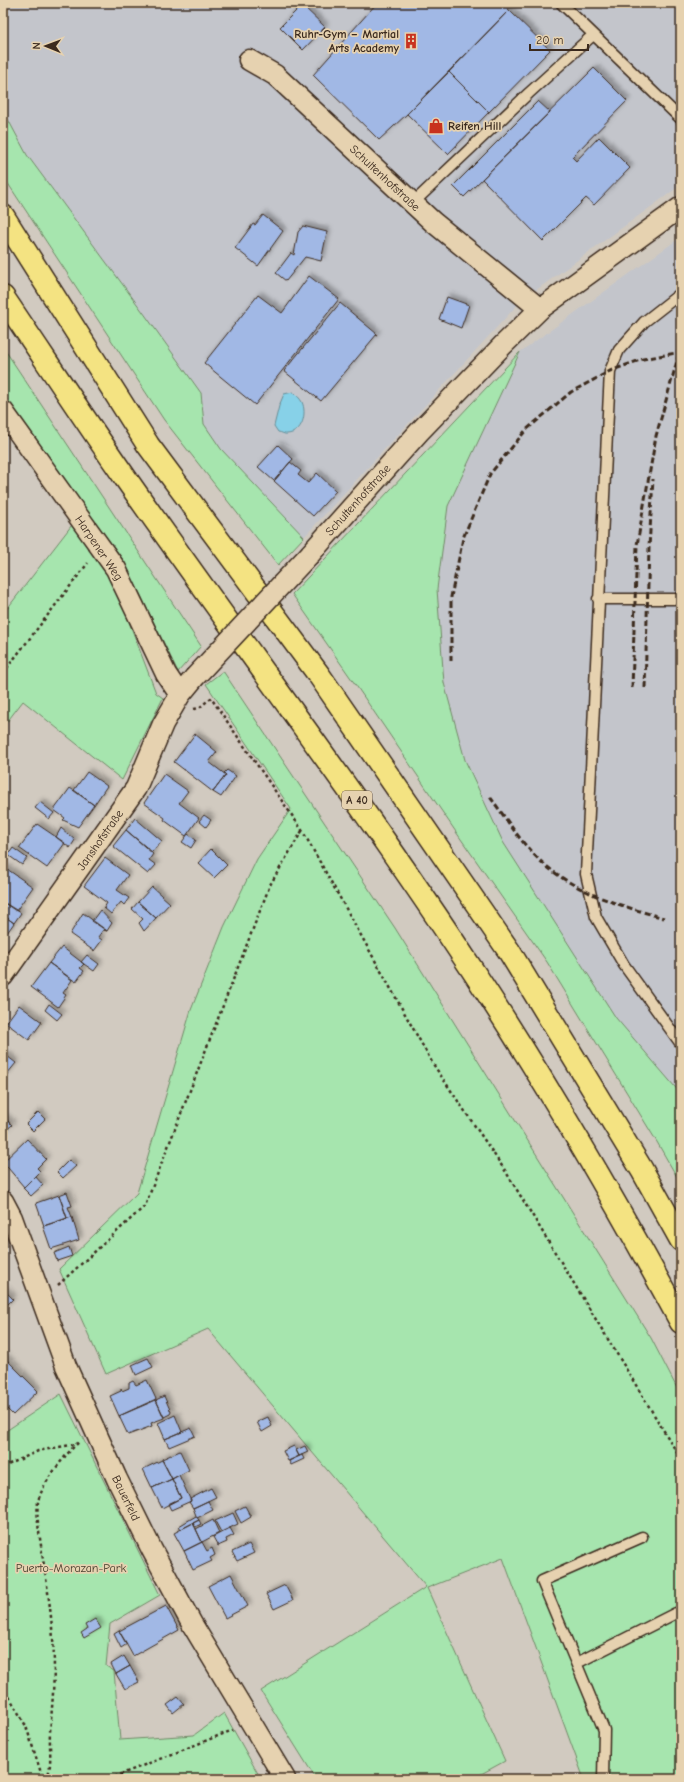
<svg xmlns="http://www.w3.org/2000/svg" width="684" height="1782" font-family="'Comic Neue',sans-serif">
	<style>
		.built { fill: #c3c5cb }
		.green { fill: #a6e5ae; stroke: #708866 }
		.water { fill: #87d1e8; stroke: #698e97 }
		.building { fill: #a1b8e5; stroke: #3b2a1e; filter: url(#shadow) }
		.lines { fill: none; stroke-linecap: round; stroke-linejoin: round }
		.service-casing { stroke: #3b2a1e; stroke-width: 13 }
		.minor-casing { stroke: #3b2a1e; stroke-width: 23 }
		.motorway-casing { stroke: #3b2a1e; stroke-width: 25 }
		.path { stroke: #3b2a1e; stroke-width: 2.5; stroke-dasharray: 3 3; stroke-linecap: butt }
		.service { stroke: #e6d2b0; stroke-width: 10 }
		.minor { stroke: #e6d2b0; stroke-width: 20 }
		.motorway { stroke: #f4e382; stroke-width: 22 }
		.rail { stroke: #3b2a1e; stroke-width: 3; stroke-dasharray: 6 3; stroke-linecap: butt }
		.minor-bridge-casing { stroke: #3b2a1e; stroke-width: 23; stroke-linecap: butt }
		.minor-bridge { stroke: #e6d2b0; stroke-width: 20 }
		.labels { text-anchor: middle; dominant-baseline: central; stroke-width: 3.5; stroke-linejoin: round; paint-order: stroke }
		.shield { fill: #e6d2b0; stroke: #6e5c4a; stroke-width: 1 }
		.shield-label { font-size: 11px; font-weight: bold; fill: #3b2a1e }
		.poi-label { font-size: 12px; font-weight: bold; fill: #3b2a1e; stroke: #e6d2b0; text-anchor: end }
		.street-label { font-size: 12px; fill: #3b2a1e; stroke: #e6d2b0 }
		.park-label { font-size: 12px; fill: #463d2c; stroke: #e6d2b0 }
	</style>
	<defs>
		<filter id="shadow"><feDropShadow dx="3.5" dy="-3.5" stdDeviation="2" flood-color="#0004"/></filter>
	</defs>
	<rect width="100%" height="100%" fill="#d1cac0"/>
	<filter id="ink" filterUnits="userSpaceOnUse"><feTurbulence type="fractalNoise" baseFrequency=".025" numOctaves="2"/><feDisplacementMap in="SourceGraphic" scale="8" xChannelSelector="R" yChannelSelector="G"/><feConvolveMatrix kernelMatrix="1 2 1 2 8 2 1 2 1" color-interpolation-filters="sRGB"/></filter>
	<g filter="url(#ink)">
		<path class="built" d="M3,3H681V185L521,301L304,537L221,449L204,424L201,393L143,312L27,155L3,110Z
			M681,237V1094L616,1018L503,842L465,760L444,683L437,589L448,506L520,352Z"/>
		<path class="green" d="M3,110L27,155L143,312L201,393L204,424L221,449L304,537L278,565L164,420L3,176Z
			M3,347L201,646L178,672L124,561L3,396Z
			M520,352L448,506L437,589L444,683L465,760L503,842L616,1018L681,1094V1184L657,1142L547,962L456,832L355,684L292,594Z
			M75,521L115,585L156,693L163,698L122,780L23,701L3,727V614Z
			M223,671L395,928L651,1338L681,1396V1779H584L503,1558L427,1588L505,1761L472,1779H316L261,1691L426,1587L208,1329L106,1374L59,1269L137,1193L191,1010L224,927L257,859L291,809L206,684Z
			M61,1394L160,1595L110,1624L106,1666L114,1671L120,1740L194,1735L224,1713L261,1779H3V1433Z"/>
		<path class="water" d="M293,392C296,395 300,398 302,402C307,413 303,433 287,434C285,435 281,432 278,432L274,426L279,406L284,394Z"/>
		<path class="building" d="M377,3H503L509,10L407,114L379,140L313,75Z
			M302,5L325,27L303,50L280,27Z
			M509,10L550,50L489,112L449,72Z
			M594,68L627,101L572,157L576,161L599,137L630,168L594,205L586,198L543,241L482,179Z
			M449,72L489,112L448,154L407,114Z
			M538,101L550,112L464,197L453,186Z
			M263,215L283,231L258,266L235,248L253,224L255,225Z
			M303,226L327,232L321,261L305,257L286,281L276,273L291,253L294,255L298,232Z
			M309,276L339,299L255,405L204,363L258,295L282,313Z
			M447,297L469,305L461,328L439,319Z
			M340,303L377,334L321,401L284,371Z
			M278,445L293,459L274,481L258,467Z
			M290,462L301,471L298,475L308,483L317,473L336,491L313,516L274,481Z
			M195,734L217,752L209,762L226,775L213,792L174,762Z
			M227,770L236,776L221,797L213,792L226,775L224,773Z
			M87,772L107,786L94,805L74,790Z
			M164,774L188,791L179,803L199,818L186,836L164,820L165,818L144,803Z
			M70,788L94,805L78,827L63,820L65,818L54,810Z
			M40,802L54,813L49,819L35,808Z
			M204,815L211,820L206,827L199,821Z
			M135,818L162,841L152,852L126,830Z
			M37,824L65,843L47,868L19,848Z
			M61,828L75,840L70,848L56,837Z
			M126,830L153,854L149,860L156,865L148,874L113,846Z
			M188,834L196,840L191,848L182,842Z
			M13,848L27,858L22,865L8,855Z
			M211,849L227,865L214,878L198,863Z
			M105,858L128,875L117,890L129,898L124,905L121,902L111,914L104,908L107,903L84,886Z
			M4,867L33,887L16,911L3,902V869Z
			M152,887L170,903L156,918L138,902Z
			M3,902L21,913L14,923L3,915Z
			M138,902L156,918L144,931L139,923L143,919L132,909Z
			M100,910L112,923L107,931L92,921Z
			M83,913L107,931L103,930L98,937L102,940L94,951L70,934Z
			M3,915L14,923L7,933L3,930Z
			M62,947L84,964L80,968L84,971L76,982L49,963Z
			M87,955L99,964L94,971L81,962Z
			M49,963L72,980L63,993L66,995L58,1007L31,987Z
			M49,1004L62,1014L57,1020L45,1010Z
			M19,1005L42,1022L29,1040L6,1023Z
			M3,1053L16,1063L3,1079Z
			M38,1112L45,1119L33,1131L26,1124Z
			M3,1116L12,1125L3,1133Z
			M27,1139L46,1159L37,1168L40,1171L24,1187L3,1162Z
			M69,1160L76,1166L63,1178L57,1172Z
			M35,1176L43,1185L31,1196L23,1188Z
			M67,1192L72,1206L68,1207L72,1217L67,1218L59,1195Z
			M59,1195L67,1218L44,1226L36,1203Z
			M72,1217L79,1240L51,1249L43,1226Z
			M69,1247L72,1256L57,1261L54,1253Z
			M3,1289L13,1299L3,1309Z
			M3,1356L38,1391L13,1415L3,1405Z
			M148,1358L153,1367L136,1375L132,1365Z
			M147,1380L156,1399L119,1416L110,1396L121,1391V1389L122,1391L129,1388V1383L133,1381L136,1385Z
			M164,1396L171,1412L170,1414L164,1417L156,1400Z
			M156,1400L164,1418L151,1423L152,1426L128,1435L119,1416Z
			M175,1415L182,1432L165,1439L158,1423Z
			M268,1417L272,1426L262,1432L257,1422Z
			M191,1428L195,1436L169,1447L165,1439Z
			M294,1446L299,1456L288,1461L283,1451Z
			M305,1446L308,1452L299,1456L296,1450Z
			M180,1451L189,1470L172,1479L162,1459Z
			M302,1455L304,1459L291,1465L289,1461Z
			M162,1460L172,1479L152,1488L143,1469Z
			M179,1475L191,1501L171,1510L168,1504L181,1498L172,1479Z
			M172,1479L181,1498L162,1508L152,1488Z
			M211,1488L216,1497L193,1508L189,1502L191,1501L190,1499Z
			M208,1501L213,1510L197,1518L193,1508Z
			M245,1506L251,1517L241,1523L235,1511Z
			M233,1513L238,1524L221,1532L215,1521Z
			M196,1516L199,1520L181,1529L179,1526Z
			M199,1520L201,1524L195,1527L193,1523Z
			M213,1520L219,1533L202,1542L196,1529Z
			M193,1523L202,1542L184,1551L174,1533Z
			M230,1528L234,1535L226,1539L227,1542L218,1546L213,1537Z
			M202,1542L207,1551L212,1548L215,1555L210,1558L212,1561L193,1570L184,1551Z
			M249,1544L254,1553L237,1561L232,1552Z
			M231,1574L248,1606L225,1618L208,1586Z
			M285,1585L293,1600L274,1609L266,1594Z
			M166,1606L179,1630L133,1656L119,1631Z
			M95,1619L101,1628L84,1638L81,1633L87,1629L85,1625Z
			M119,1631L127,1644L121,1648L114,1634Z
			M124,1656L130,1666L116,1674L111,1664Z
			M130,1666L139,1682L125,1689L116,1674Z
			M178,1697L184,1704L173,1713L167,1705Z"/>
		<g class="lines">
			<defs>
				<path id="service" d="M561,3L681,119
					M413,203L529,93L593,35
					M681,293L644,322L619,350L610,371L586,874L596,917L624,965L681,1044
					M598,599H681
					M577,1663L676,1613
					M603,1779L604,1730L542,1581L642,1537"/>
				<path id="minor" d="M249,60L275,75L433,222L540,309
					M3,411L116,569L166,674L180,695
					M310,554L419,432L503,345L540,309L681,207
					M3,976L136,788L163,724L180,695L194,678
					M3,1201L12,1218L66,1366L117,1479L152,1550L192,1624L285,1779"/>
				<path id="motorway" d="M3,216L148,445L319,675L509,951L642,1170L681,1240
					M3,297C43,356 83,417 124,476C240,642 362,802 473,971C548,1085 616,1202 681,1322"/>
			</defs>
			<use href="#service" class="service-casing"/>
			<use href="#minor" class="minor-casing"/>
			<use href="#motorway" class="motorway-casing"/>
			<path class="path" d="M3,673L88,563
				M194,709L199,708L211,698L302,830L433,1064L506,1172L681,1459
				M58,1285L145,1206L270,885L302,831
				M3,1467L38,1451L76,1444
				M3,1686L26,1726L43,1779
				M46,1779C53,1768 49,1745 50,1732C53,1697 56,1663 52,1628C50,1603 46,1578 42,1553C40,1536 36,1519 38,1502C41,1485 66,1453 79,1442
				M109,1779L233,1730"/>
			<use href="#service" class="service"/>
			<use href="#minor" class="minor"/>
			<use href="#motorway" class="motorway"/>
			<path class="rail" d="M451,661V597L463,538L490,474L526,430L571,392L610,371L643,359L681,352
				M632,688L637,545L656,436L681,347
				M645,688L649,548L653,479
				M490,797C503,814 514,832 528,848C563,889 614,904 664,918"/>
			<defs>
				<path id="minor-bridge" d="M194,678L310,554"/>
			</defs>
			<use href="#minor-bridge" class="minor-bridge-casing"/>
			<use href="#minor-bridge" class="minor-bridge"/>
		</g>
	</g>
	<defs>
		<symbol id="building-bare" viewBox="-9 -9 18 18"><path d="M-4-6H4V6H1V3H-1V6H-4ZM-2.5-4.3h1.7v1.8h-1.7ZM.8-4.3h1.7v1.8H.8ZM-2.5-1h1.7V.8h-1.7ZM.8-1h1.7V.8H.8Z" fill="#c8321e" stroke="#e6d2b0" stroke-width="2.5" paint-order="stroke"/></symbol>
		<symbol id="shop-bare" viewBox="-9 -9 18 18"><path d="M-5-2.5h2.3a2.7 3.5 0 0 1 5.4 0H5L5.5 6h-11ZM-1.5-2.5h3a1.5 2.3 0 0 0-3 0Z" fill="#c8321e" stroke="#e6d2b0" stroke-width="2.5" paint-order="stroke"/></symbol>
	</defs>
	<g fill-rule="evenodd">
		<use href="#building-bare" x="400" y="30" width="22" height="22"/>
		<use href="#shop-bare" x="425" y="115" width="22" height="22"/>
	</g>
	<g class="labels">
		<rect class="shield" x="342" y="791" width="30" height="18" rx="3"/>
		<g class="shield-label">
			<text x="357" y="800">A 40</text>
		</g>
		<g class="poi-label">
			<text x="399" y="34">Ruhr-Gym – Martial<tspan x="399" dy="14">Arts Academy</tspan></text>
			<text x="448" y="126" text-anchor="start">Reifen Hill</text>
		</g>
		<g class="street-label">
			<text transform="translate(385 178) rotate(43)">Schultenhofstraße</text>
			<text transform="translate(358 500) rotate(-48)">Schultenhofstraße</text>
			<text transform="translate(99 548) rotate(56)">Harpener Weg</text>
			<text transform="translate(100 840) rotate(-55)">Janshofstraße</text>
			<text transform="translate(126 1498) rotate(64)">Bauerfeld</text>
		</g>
		<g class="park-label">
			<text x="71" y="1568">Puerto-Morazan-Park</text>
		</g>
	</g>
	<rect width="684" height="1782" fill="none" stroke="#e6d2b0" stroke-width="16"/>
	<rect x="8" y="8" width="668" height="1766" fill="none" stroke="#3b2a1e" stroke-width="1.5" filter="url(#ink)"/>
	<g transform="translate(46 46) rotate(271)" stroke="#e6d2b0" stroke-width="3" paint-order="stroke">
	<path d="M0-3L7 15L0 10L-7 15Z" fill="#3b2a1e"/>
	<text y="-6" font-size="11" font-weight="bold" text-anchor="middle" fill="#3b2a1e">N</text>
	</g>
	<path d="M530 44v6h58v-6" fill="none" stroke="#3b2a1e" stroke-width="2"/>
	<text x="536" y="44" font-size="12" fill="#3b2a1e" stroke="#e6d2b0" stroke-width="3" paint-order="stroke">20 m</text>
</svg>
